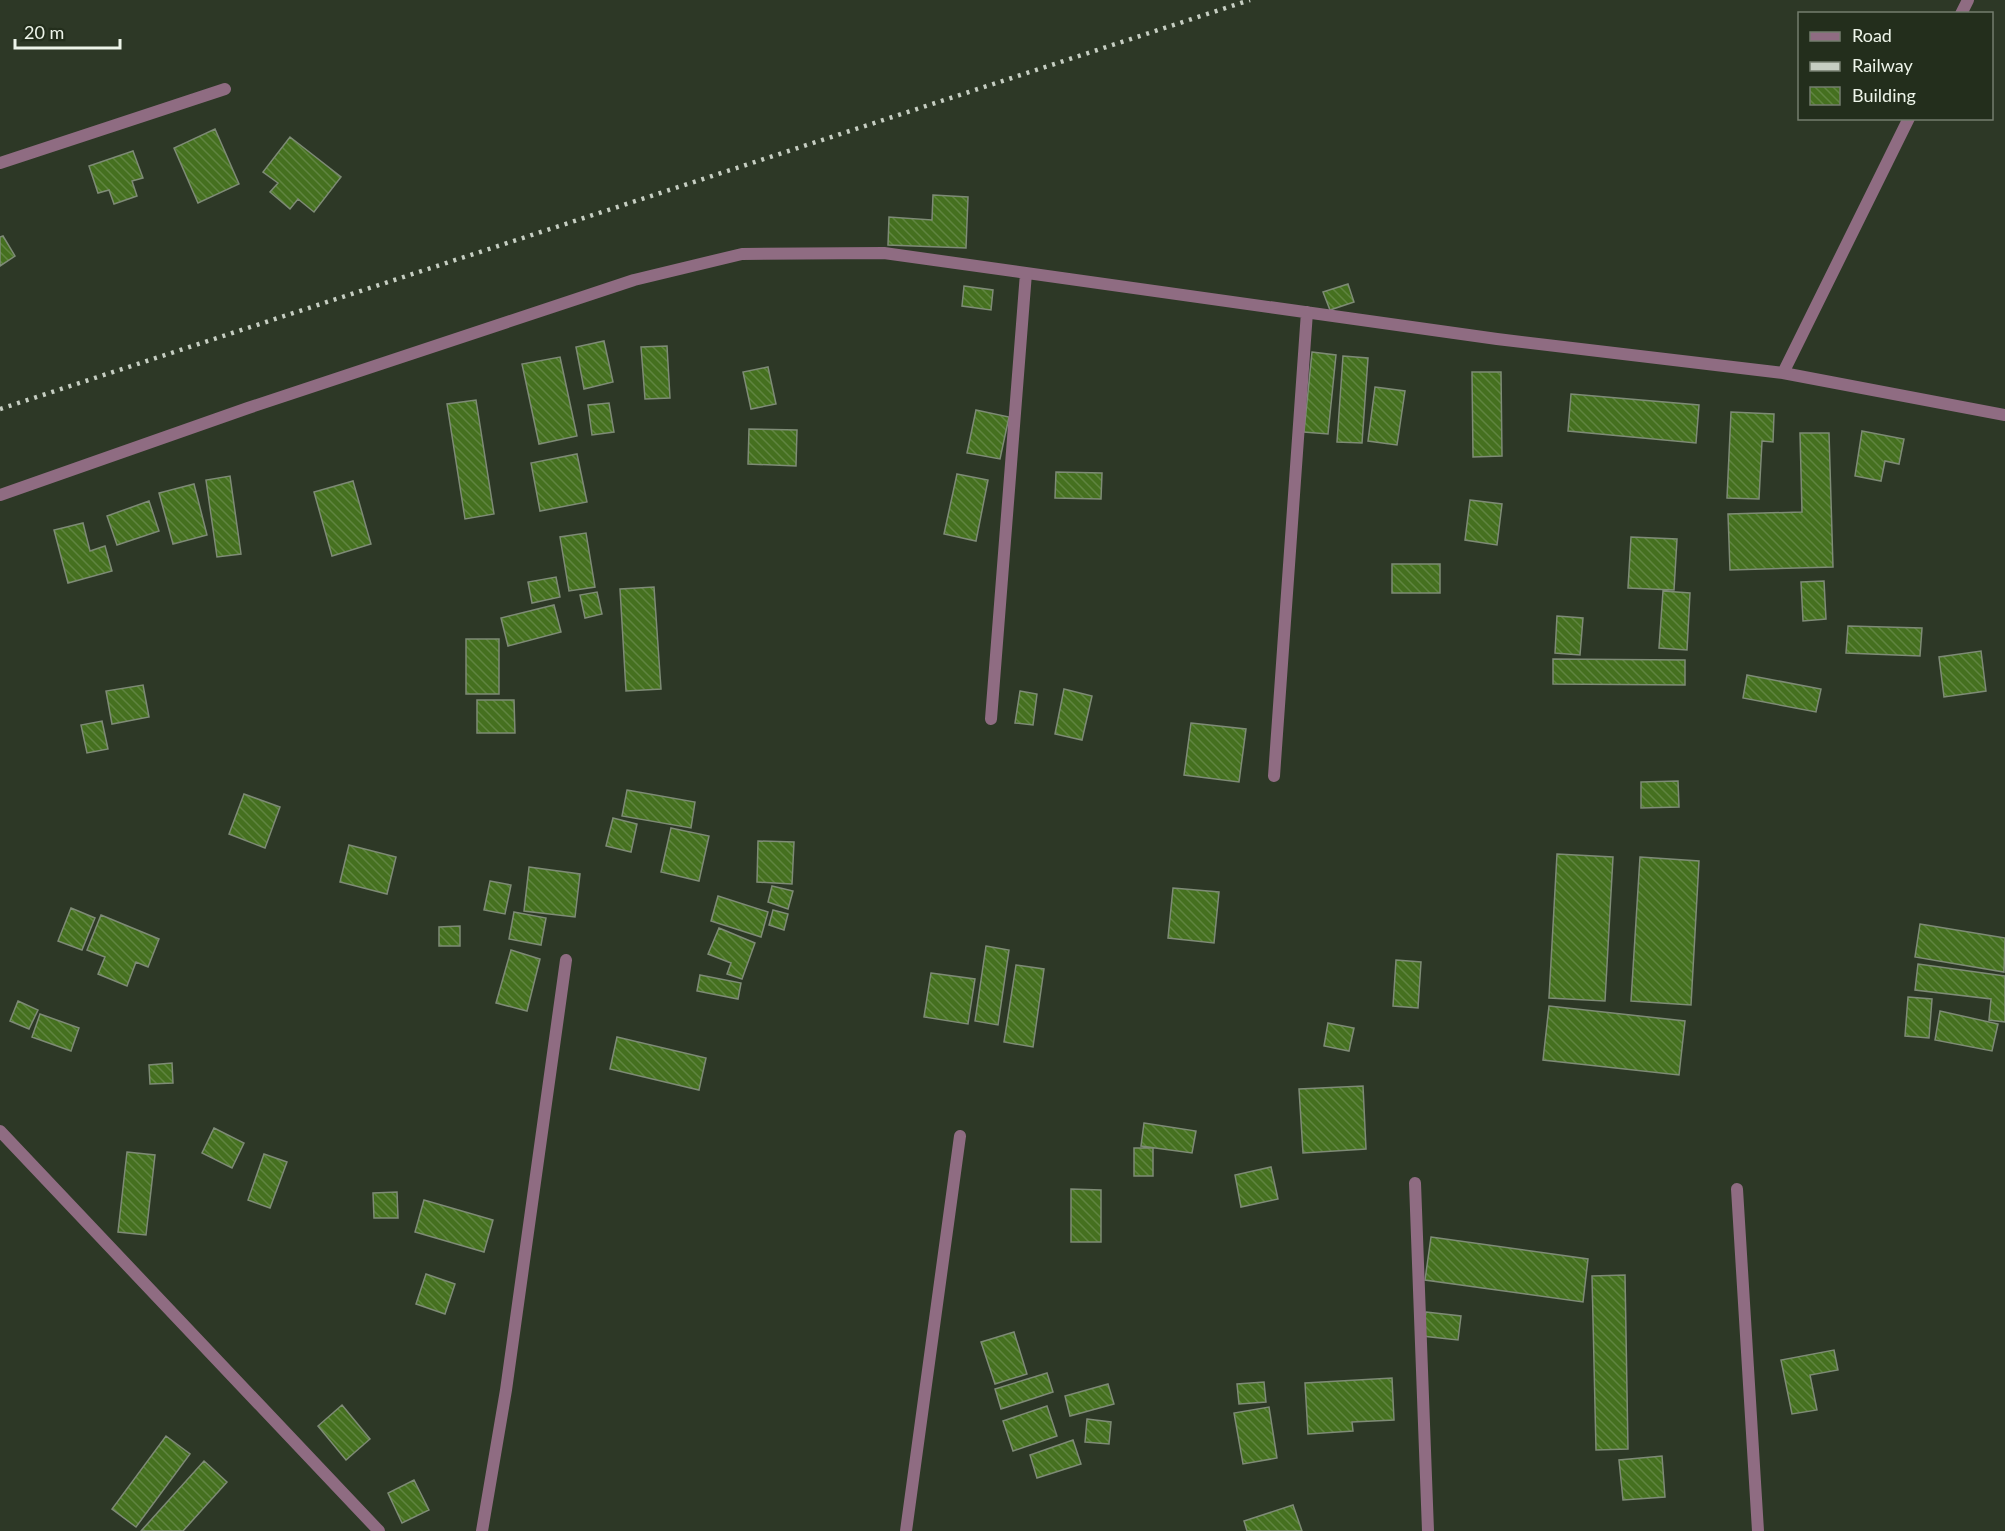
<svg xmlns="http://www.w3.org/2000/svg" width="2005" height="1531" font-family="Lato,sans-serif">
	<style>
		.building { fill: url(#building-back-hatch); stroke: #7e8b76; stroke-width: 1.5 }
		.lines { fill: none; stroke-linecap: round; stroke-linejoin: round }
		.minor { stroke: #8f6c82; stroke-width: 12 }
		.rail { stroke: #c6cec2; stroke-width: 4.5; stroke-dasharray: 3 6; stroke-linecap: butt }
	</style>
	<defs>
		<pattern id="building-back-hatch" width="6" height="6" patternUnits="userSpaceOnUse" patternTransform="scale(1.5)"><rect width="6" height="6" fill="#45701f"/><path d="M-1 5l2 2M0 0l6 6M5-1l2 2" fill="none" stroke="#608540"/></pattern>
	</defs>
	<rect width="100%" height="100%" fill="#2d3826"/>
	<path class="building" d="M215,129L239,184L198,203L174,148Z
		M290,137L341,177L314,212L298,199L290,209L270,192L278,183L263,172Z
		M133,151L143,178L132,181L137,196L114,204L109,190L98,193L89,166Z
		M933,195L968,197L966,248L888,245L889,217L932,220Z
		M3,236L15,256L0,266V237Z
		M1348,284L1354,302L1330,310L1323,292Z
		M964,286L993,290L991,310L962,306Z
		M604,341L613,382L584,389L576,347Z
		M667,346L670,398L645,399L641,347Z
		M1312,352L1336,355L1328,434L1304,432Z
		M1343,356L1368,358L1362,443L1337,442Z
		M560,357L577,436L539,444L522,364Z
		M768,367L776,404L751,409L743,372Z
		M1472,372H1501L1502,456L1473,457Z
		M1375,387L1405,391L1397,445L1368,441Z
		M1571,394L1699,405L1696,443L1568,431Z
		M476,400L494,514L465,519L447,404Z
		M609,403L614,432L592,435L588,405Z
		M976,410L1009,417L1000,459L967,453Z
		M1731,412L1774,414L1773,442L1762,441L1759,499L1727,498Z
		M749,429L797,430L796,466L748,464Z
		M1862,431L1904,439L1899,464L1885,461L1881,481L1855,476Z
		M1800,433H1829L1833,567L1730,570L1728,514L1802,512Z
		M577,454L587,502L540,511L531,463Z
		M1056,472L1102,473L1101,499L1055,498Z
		M957,474L988,480L976,541L944,534Z
		M230,476L241,554L217,557L206,480Z
		M353,481L371,544L332,556L314,492Z
		M194,484L207,535L173,544L159,493Z
		M1470,500L1502,504L1497,545L1465,540Z
		M149,501L159,531L117,545L107,516Z
		M83,523L90,551L105,546L112,571L68,583L54,530Z
		M586,533L595,587L569,591L560,537Z
		M1631,537L1677,539L1674,590L1628,588Z
		M1392,564H1440V593H1392Z
		M556,577L560,597L532,603L528,582Z
		M1824,581L1826,619L1803,621L1801,582Z
		M654,587L661,689L626,691L620,589Z
		M1663,591L1690,593L1687,650L1659,648Z
		M597,592L602,614L585,618L580,595Z
		M554,605L561,632L508,646L501,618Z
		M1557,616L1583,618L1580,655L1555,653Z
		M1848,626L1922,628L1920,656L1846,653Z
		M466,639H499V694H466Z
		M1981,651L1986,691L1944,697L1939,657Z
		M1553,659L1685,660V685L1553,684Z
		M1747,675L1821,689L1816,712L1743,698Z
		M143,685L149,717L112,724L106,691Z
		M1064,689L1092,696L1082,740L1055,734Z
		M1020,691L1037,694L1033,725L1015,723Z
		M477,700H514L515,733H477Z
		M102,721L108,749L87,753L81,725Z
		M1191,723L1246,729L1239,782L1184,775Z
		M1678,781L1679,807L1641,808V782Z
		M627,790L695,802L691,828L622,816Z
		M244,794L280,807L265,848L229,834Z
		M613,818L637,824L631,852L606,846Z
		M671,828L709,836L699,881L661,872Z
		M758,841L794,842L792,884L757,882Z
		M349,845L396,857L387,894L340,882Z
		M1557,854L1613,857L1605,1001L1549,998Z
		M1640,857L1699,861L1691,1005L1631,1001Z
		M529,867L580,874L575,917L524,911Z
		M490,881L511,885L505,914L484,910Z
		M772,886L793,891L788,909L768,902Z
		M1173,888L1219,892L1214,943L1168,938Z
		M718,896L768,912L761,937L711,921Z
		M71,908L95,918L82,950L58,941Z
		M773,910L788,914L784,930L769,925Z
		M514,912L546,918L541,945L509,939Z
		M101,915L159,939L148,967L136,962L127,986L98,974L105,957L87,950Z
		M1920,924L2005,938L2004,972L1915,957Z
		M460,926V946H439V927Z
		M719,928L755,943L742,979L727,974L731,963L708,954Z
		M986,946L1009,950L998,1025L975,1021Z
		M511,950L540,959L527,1011L496,1003Z
		M1396,960L1421,962L1418,1008L1393,1006Z
		M1918,964L2005,976V1022L1989,1020L1991,999L1915,990Z
		M1016,965L1044,969L1033,1047L1004,1042Z
		M931,973L975,979L968,1024L924,1017Z
		M700,975L741,983L738,999L697,991Z
		M1908,997L1932,999L1929,1038L1905,1036Z
		M18,1001L38,1010L29,1029L10,1021Z
		M1549,1006L1685,1021L1679,1075L1543,1060Z
		M1940,1011L1998,1024L1992,1051L1935,1040Z
		M40,1014L79,1028L71,1051L32,1037Z
		M1328,1023L1354,1028L1349,1051L1324,1046Z
		M617,1037L706,1058L699,1090L610,1069Z
		M172,1063L173,1083L150,1084L149,1065Z
		M1363,1086L1366,1149L1303,1153L1299,1089Z
		M1144,1123L1196,1131L1192,1153L1141,1146Z
		M214,1128L244,1143L232,1168L202,1153Z
		M1134,1148H1153V1176H1134Z
		M127,1152L155,1155L146,1235L118,1232Z
		M264,1154L287,1162L270,1208L248,1200Z
		M1271,1167L1278,1199L1241,1207L1235,1175Z
		M1071,1189L1101,1190V1242H1071Z
		M397,1192L398,1218H374L373,1193Z
		M424,1200L493,1220L484,1252L415,1232Z
		M1431,1237L1588,1259L1583,1302L1425,1280Z
		M426,1274L455,1284L445,1314L416,1304Z
		M1625,1275L1628,1449L1596,1450L1592,1276Z
		M1426,1312L1461,1316L1458,1340L1422,1336Z
		M1014,1332L1027,1374L995,1384L981,1342Z
		M1834,1350L1838,1370L1810,1375L1817,1410L1792,1414L1781,1360Z
		M1047,1373L1053,1392L1001,1409L995,1389Z
		M1392,1378L1394,1420L1352,1422L1353,1431L1308,1434L1305,1383Z
		M1264,1382L1266,1402L1239,1404L1237,1384Z
		M1108,1384L1114,1404L1070,1416L1065,1396Z
		M342,1405L370,1439L346,1460L318,1426Z
		M1047,1406L1057,1436L1013,1451L1003,1421Z
		M1269,1407L1277,1458L1243,1464L1234,1413Z
		M1087,1419L1111,1422L1109,1444L1085,1442Z
		M166,1436L190,1454L136,1527L112,1509Z
		M1073,1440L1081,1464L1037,1478L1030,1455Z
		M1662,1456L1665,1497L1623,1500L1619,1460Z
		M204,1461L227,1482L183,1531H141Z
		M414,1480L429,1510L402,1523L388,1493Z
		M1293,1505L1302,1531H1247L1244,1521Z"/>
	<g class="lines">
		<path class="minor" d="M1961,14L1968,0
			M0,163L225,89
			M1783,373L1909,118
			M0,495L248,408L634,280L742,254L884,253L1497,339L1783,373L2005,415
			M991,719L1026,273
			M1274,776L1307,312
			M0,1131L379,1531
			M1415,1183L1428,1531
			M1737,1189L1758,1531
			M482,1531L506,1390L566,960
			M906,1531L960,1136"/>
		<path class="rail" d="M0,409L1250,0"/>
	</g>
	<rect x="1798" y="12" width="195" height="108" fill="#232e1c" stroke="#747d6e" stroke-width="1.5"/>
	<rect x="1810" y="32" width="30" height="9" fill="#8f6c82" stroke="#747d6e" stroke-width="1.5"/>
	<text x="1852" y="42" font-size="18" fill="#edf4e9">Road</text>
	<rect x="1810" y="62" width="30" height="9" fill="#c6cec2" stroke="#747d6e" stroke-width="1.5"/>
	<text x="1852" y="72" font-size="18" fill="#edf4e9">Railway</text>
	<rect x="1810" y="87" width="30" height="18" fill="url(#building-back-hatch)" stroke="#747d6e" stroke-width="1.5"/>
	<text x="1852" y="102" font-size="18" fill="#edf4e9">Building</text>
	<path d="M15 39v9h105v-9" fill="none" stroke="#edf4e9" stroke-width="3"/>
	<text x="24" y="39" font-size="18" fill="#edf4e9" stroke="#232e1c" stroke-width="4.5" paint-order="stroke">20 m</text>
</svg>
